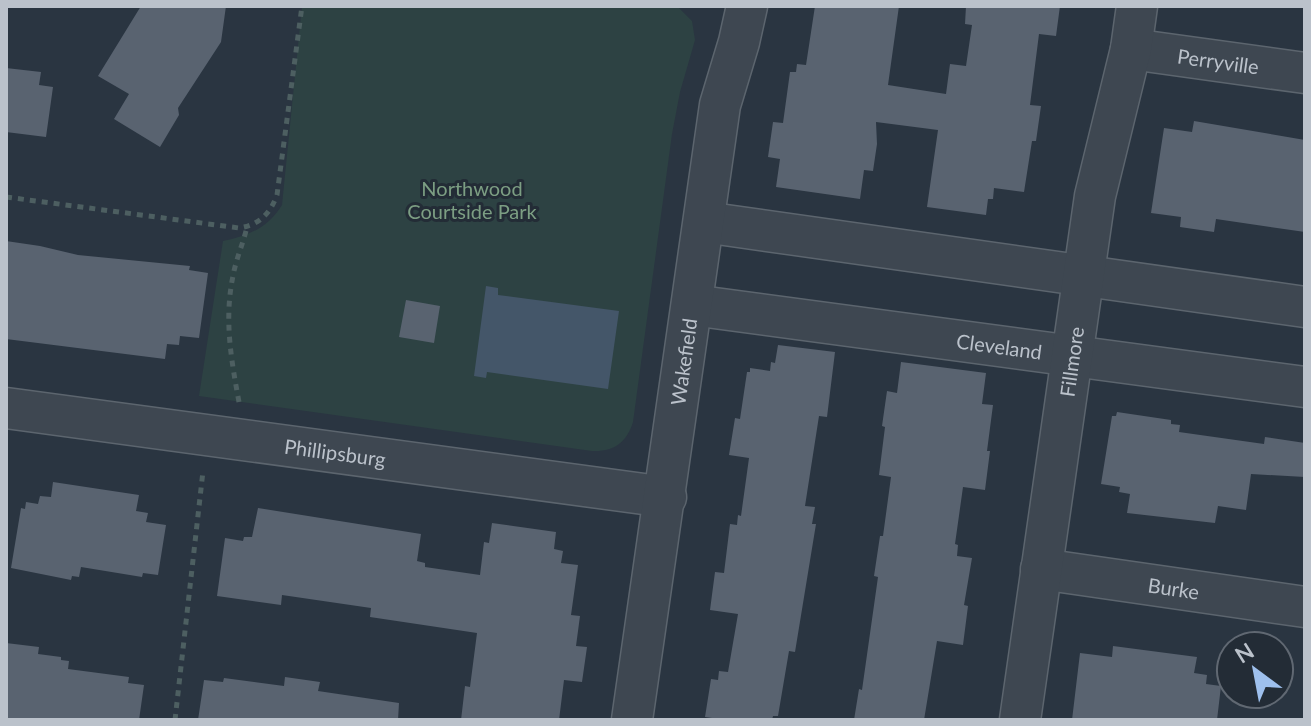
<svg xmlns="http://www.w3.org/2000/svg" width="1311" height="726" font-family="Lato,sans-serif">
	<style>
		.green { fill: #2d4243 }
		.water { fill: #445669 }
		.building { fill: #596370 }
		.lines { fill: none; stroke-linecap: round; stroke-linejoin: round }
		.minor-casing { stroke: #5c656e; stroke-width: 43 }
		.path { stroke: #4d5f61; stroke-width: 5; stroke-dasharray: 6 6; stroke-linecap: butt }
		.minor { stroke: #3e4751; stroke-width: 40 }
		.labels { text-anchor: middle; dominant-baseline: central; stroke-width: 6; stroke-linejoin: round; paint-order: stroke }
		.street-label { font-size: 20px; fill: #bbc2cb; stroke: #232c36 }
		.park-label { font-size: 20px; fill: #7c9e83; stroke: #232c36 }
	</style>
	<rect width="100%" height="100%" fill="#2a3541"/>
	<path class="green" d="M302,6H677L692,21L695,40L680,92L672,134L633,422C627,442 614,452 592,451L199,396L223,241C248,236 268,228 282,205Z"/>
	<path class="water" d="M486,286L498,288V295L619,311L608,389L487,372L486,378L474,376Z"/>
	<path class="building" d="M141,6H226L221,42L178,108L179,115L160,147L114,119L129,94L98,76Z
		M815,6H899L888,85L946,94L950,64L966,66L972,25L965,24L966,6H1060L1056,36L1039,34L1030,105L1041,106L1036,141H1032L1024,192L994,188L993,199H988L986,215L927,207L938,130L876,122L877,144L873,171L864,170L860,199L776,187L780,159L768,157L773,122L783,123L790,72H796L797,64L806,65Z
		M6,68L41,72L39,85L53,87L46,137L6,132Z
		M1194,121L1305,140V232L1216,219L1214,232L1180,227L1181,217L1151,213L1164,128L1192,132Z
		M6,241L40,246L78,255L190,266L189,270L208,273L199,338L180,336L179,345L167,344L165,359L6,339Z
		M406,300L440,306L434,343L399,337Z
		M778,345L835,352L827,417L819,416L805,506L815,507L812,524H816L795,652L789,651L778,716H773L772,720H726L705,717L711,679L718,680L719,671L728,672L738,614L710,610L715,572L724,573L730,524L737,525L738,515L741,516L749,458L729,455L735,418L740,419L747,372H750V368L770,371L771,362L775,363Z
		M901,362L986,373L982,404L993,405L987,451H990L985,490L963,487L955,544L958,545L957,556L972,558L964,605L968,606L963,645L937,641L924,720H854L859,689L862,690L878,577L874,576L880,536H883L891,477L879,475L885,427L882,426L887,391L897,393Z
		M1117,412L1171,420V424L1180,425L1179,432L1264,444L1265,437L1305,443V477L1251,474L1246,510L1218,506L1215,523L1127,513L1130,494L1119,492L1120,487L1101,484L1112,416H1116Z
		M53,482L139,495L136,511L148,513L146,522L166,525L158,575L143,573L142,577L81,567L79,577L72,576L71,580L11,568L21,508L25,509L26,502L38,504L40,496L51,497Z
		M258,508L421,534L417,561L425,563V567L480,575L484,542L489,543L492,523L556,532L554,549L563,551L561,563L578,565L571,615L580,616L576,646L587,647L582,682L564,680L559,720H461L465,686L470,687L477,633L370,617L371,608L282,595L281,605L217,596L225,538L243,541L244,537H252Z
		M6,643L39,647L38,654L61,657V660L69,661L68,669L129,677L128,683L144,685L139,720H6Z
		M1113,646L1197,657L1194,673L1207,675L1206,684L1221,686L1217,720H1072L1080,653L1112,657Z
		M285,677L320,682L318,691L399,703L398,720H198L204,680L223,682L224,678L284,686Z"/>
	<g class="lines">
		<defs>
			<g id="minor">
				<path id="s1" d="M1131,49L1305,73"/>
				<path d="M704,222L1305,307"/>
				<path id="s2" d="M692,305L1305,387"/>
				<path id="s3" d="M6,408L666,497"/>
				<path id="s4" d="M1041,569L1305,607"/>
				<path id="s5" d="M632,720L720,105L739,42L747,6"/>
				<path id="s6" d="M1020,720L1095,196L1131,49L1137,6"/>
			</g>
		</defs>
		<use href="#minor" class="minor-casing"/>
		<path class="path" d="M6,197L239,228C259,225 270,214 277,195L302,6
			M239,402C231,359 224,319 233,276C236,259 243,244 247,227
			M175,720L203,471"/>
		<use href="#minor" class="minor"/>
	</g>
	<g class="labels">
		<g class="street-label">
			<text stroke="none"><textPath href="#s1" startOffset="88">Perryville</textPath></text>
			<text stroke="none"><textPath href="#s2" startOffset="310">Cleveland</textPath></text>
			<text stroke="none"><textPath href="#s5" startOffset="362">Wakefield</textPath></text>
			<text stroke="none"><textPath href="#s6" startOffset="362">Fillmore</textPath></text>
			<text stroke="none"><textPath href="#s3" startOffset="332">Phillipsburg</textPath></text>
			<text stroke="none"><textPath href="#s4" startOffset="134">Burke</textPath></text>
		</g>
		<g class="park-label">
			<text x="472" y="188">Northwood<tspan x="472" dy="23">Courtside Park</tspan></text>
		</g>
	</g>
	<rect width="1311" height="726" fill="none" stroke="#bbc2cb" stroke-width="16"/>
	<g transform="translate(1255 670) rotate(328)"><circle r="38" fill="#232c36" stroke="#606872" stroke-width="2"/>
	<path d="M0-6L14 30L0 20L-14 30Z" fill="#9ec0ed"/>
	<text y="-12" font-size="22" font-weight="bold" text-anchor="middle" fill="#bbc2cb">N</text>
	</g>
</svg>
